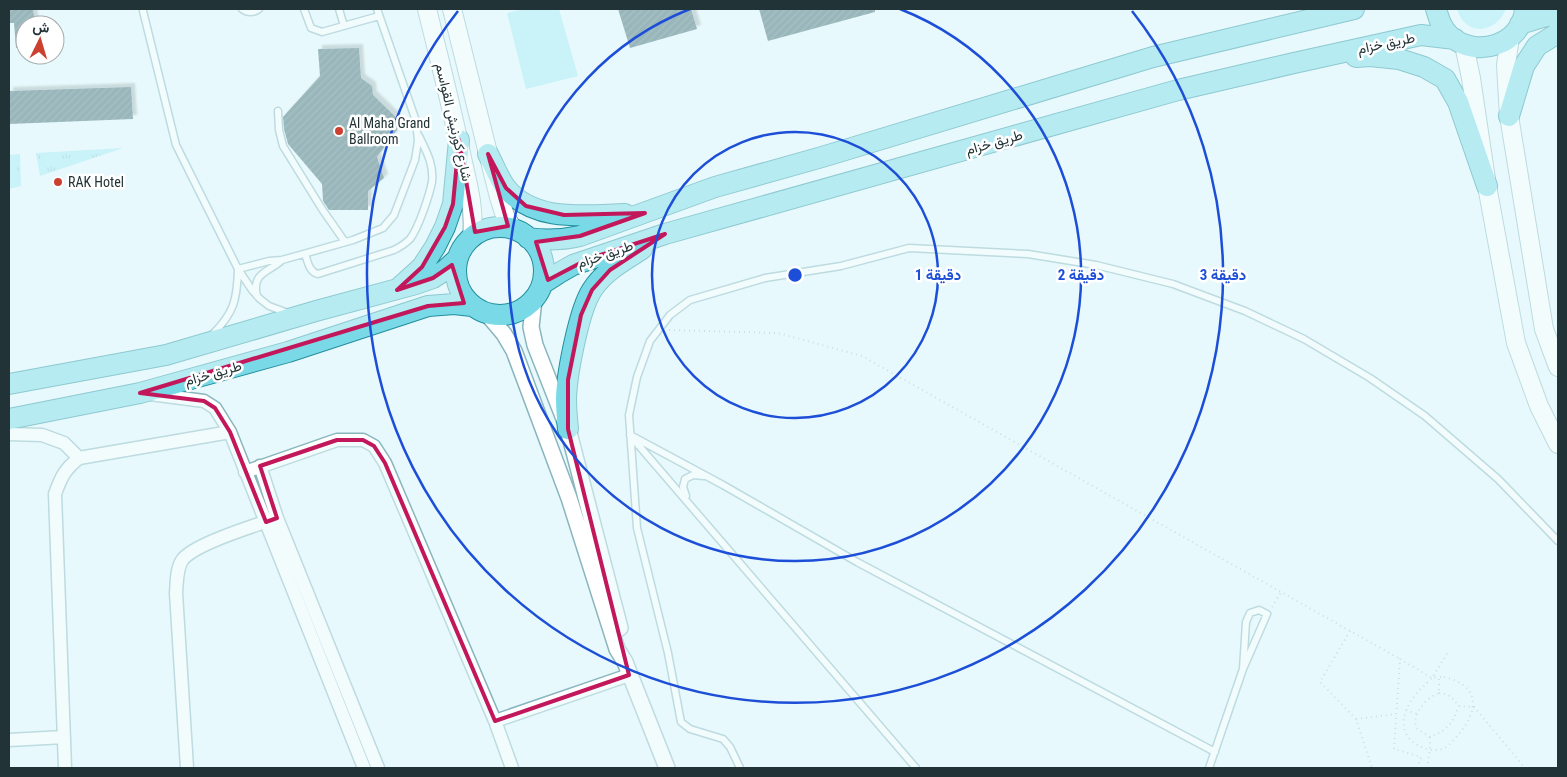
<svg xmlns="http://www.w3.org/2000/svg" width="1567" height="777" font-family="'Roboto Condensed',Vazirmatn,sans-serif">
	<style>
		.grass { fill: url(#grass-tufts) }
		.park { fill: #a4e9f5 }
		.building { fill: url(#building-hatch); filter: url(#shadow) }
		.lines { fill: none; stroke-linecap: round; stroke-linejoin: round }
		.service-casing { stroke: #89b6be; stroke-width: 9 }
		.minor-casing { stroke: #89b6be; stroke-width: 15 }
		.tertiary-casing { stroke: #89b6be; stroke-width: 18 }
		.secondary-casing { stroke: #89b6be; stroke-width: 20 }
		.primary-casing { stroke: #228e9d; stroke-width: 22 }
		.path { stroke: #abbdc0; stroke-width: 2; stroke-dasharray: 1 4; stroke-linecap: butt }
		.service { stroke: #fff; stroke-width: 6 }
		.minor { stroke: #fff; stroke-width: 12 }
		.tertiary { stroke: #fff; stroke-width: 15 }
		.secondary { stroke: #fff; stroke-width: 18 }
		.primary { stroke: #7ad9e6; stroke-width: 20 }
		.marked { fill: none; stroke: #c2185b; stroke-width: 4; stroke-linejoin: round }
		.ring { fill: none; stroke: #1d4ed8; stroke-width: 2.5 }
		.poi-dot { fill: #cc402f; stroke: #fff; stroke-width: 2 }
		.labels { text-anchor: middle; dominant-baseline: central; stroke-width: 5; stroke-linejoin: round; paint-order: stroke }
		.street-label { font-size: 14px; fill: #213336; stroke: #fff }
		.poi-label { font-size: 14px; fill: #213336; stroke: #fff; text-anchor: start }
		.centre { fill: #1d4ed8; stroke: #fff; stroke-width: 2.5 }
		.ring-label { font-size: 15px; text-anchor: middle; font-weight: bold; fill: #1d4ed8; stroke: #fff; stroke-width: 5; stroke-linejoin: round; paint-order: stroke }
	</style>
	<defs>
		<pattern id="grass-tufts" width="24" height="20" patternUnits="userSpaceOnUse" patternTransform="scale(1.25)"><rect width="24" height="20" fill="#a4e9f5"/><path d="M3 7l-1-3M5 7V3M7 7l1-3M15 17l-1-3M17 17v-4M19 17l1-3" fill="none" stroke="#8dc8d3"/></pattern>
		<pattern id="building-hatch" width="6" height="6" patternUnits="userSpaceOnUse" patternTransform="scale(1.25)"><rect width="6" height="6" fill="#3a656d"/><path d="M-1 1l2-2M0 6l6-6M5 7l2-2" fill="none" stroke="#5a7c82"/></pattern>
		<filter id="shadow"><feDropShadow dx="4" dy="-4" stdDeviation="1" flood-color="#0004"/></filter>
	</defs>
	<rect width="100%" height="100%" fill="#e7f9fc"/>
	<path class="grass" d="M123,148L40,176L36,153Z
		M20,154L21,186L9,189V155Z"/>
	<path class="park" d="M523,9H559L578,76L526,89L507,13Z
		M1457,9H1506C1496,34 1465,37 1457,9Z"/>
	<path class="building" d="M9,9H33L35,25H25V47L16,48L14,23H9Z
		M618,9H691L697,29L630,48Z
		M759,9H875V12L768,41Z
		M359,48L361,78L372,86L373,95L402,123L377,157L384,178L368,191V210H329L323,201L322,184L288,144L284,129L283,117L320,76L318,49Z
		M131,87L133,119L9,124V91Z"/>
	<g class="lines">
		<defs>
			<path id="service" d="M242,9C247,13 254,13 259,9
				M304,9L311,28L322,32L379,16
				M339,9L344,26
				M143,11L176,145L238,269L252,290L260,299L269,306L288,313
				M278,111L279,130L283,146L322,209L345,242
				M305,254C308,262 309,272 318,274L394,250C400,247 405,244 410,239C419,227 429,196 432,182C434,164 426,151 419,136
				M238,269L269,261L282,260L353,240L383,228L394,215L415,160L418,141L416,121L377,9
				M257,296C251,272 270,272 282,260
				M212,335C234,313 237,300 238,270
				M630,435L723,485L857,562L1215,752
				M634,440L916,768
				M686,496L683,487L685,479L693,475L704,476
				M740,768L730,747L723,739L690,729L681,722L668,653L637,528L629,415L637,377L650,341L670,315L690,300L765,278L841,266L909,248L1028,254L1096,265L1173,284L1245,311L1304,339L1370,378L1425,416L1498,479L1558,541
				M1209,768L1243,669L1267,614L1259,610L1250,613L1246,622L1243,669"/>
			<path id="minor" d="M150,394L204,401L215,408L230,432L364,768
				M9,434L42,435L64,443L79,458
				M260,466L277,518L378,768
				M245,472L337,440H363L374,446L385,463L495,721
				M9,740L64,737
				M65,768L55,494C61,477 65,469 79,458L230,432
				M187,768L176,593C177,583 176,568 183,559C197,543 252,527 273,519
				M512,768L495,721L629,675"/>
			<path id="tertiary" d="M534,299L531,327L535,345L568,429L620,628
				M487,314L504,334L514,351L569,498L617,649L625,662L667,768"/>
			<path id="secondary" d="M427,9C439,58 452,108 462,158C468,184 475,210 472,237
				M452,9L499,197L505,216L513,229
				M1510,37L1506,65L1509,116L1544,329L1558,367
				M1464,45L1471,78L1487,186L1516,343L1539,406L1558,444"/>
			<path id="primary" d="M1436,9C1439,19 1442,29 1450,36C1476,59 1522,45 1525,9
				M1520,24L1543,17L1558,14
				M1356,57L1370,56L1399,59L1424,67L1445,79L1458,102L1487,186
				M1509,116L1524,66L1537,46L1558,33
				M488,154C494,165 499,179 506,188C534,223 586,215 625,214
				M456 271a44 44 0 1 1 88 0a44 44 0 1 1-88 0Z
				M528,238C547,241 562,240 580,236L715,187L822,157L1153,57L1354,9
				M542,284L559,273L573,265L665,234L1178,90L1294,63L1421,35L1455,39
				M401,286L422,267L435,247L445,227L453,204L459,140
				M9,384L166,355L316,311L416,284L433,278L445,270L457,259
				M9,419L140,393L288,352L428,306L454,304L472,306
				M568,429C567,419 566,408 566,398C567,373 579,310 592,290C604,271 624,261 642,249"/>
		</defs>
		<use href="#service" class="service-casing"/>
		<use href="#minor" class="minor-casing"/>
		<use href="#tertiary" class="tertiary-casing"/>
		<use href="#secondary" class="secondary-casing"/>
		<use href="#primary" class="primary-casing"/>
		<path class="path" d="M669,330L778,333L862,356L1400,659
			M1272,607L1281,592
			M1350,631L1320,682L1356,719L1372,768
			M1444,677C1479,685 1480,709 1459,734C1454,739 1449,747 1442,749C1433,753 1420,747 1413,742C1393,726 1409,699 1424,686C1426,684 1430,680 1432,678C1435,677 1441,677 1444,677Z
			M1439,693C1449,694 1453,697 1458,706L1474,707L1525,768
			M1406,710L1417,714
			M1356,719L1396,714
			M1430,737L1416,728C1412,713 1426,698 1439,693V678
			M1417,768L1421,757L1394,749L1400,659L1432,678L1448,652
			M1427,768L1430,750V737C1446,731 1455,722 1458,706"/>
		<use href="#service" class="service"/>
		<use href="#minor" class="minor"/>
		<use href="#tertiary" class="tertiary"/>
		<use href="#secondary" class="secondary"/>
		<use href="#primary" class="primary"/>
	</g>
	<path d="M0 0H1567V777H0ZM459,140L475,232L508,226L488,154L506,188L526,206L564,215L645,213L580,236L536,242L548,280L588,259L665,234L610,270L592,290L581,315L568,380V429L629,675L495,721L385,463L374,446L363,440H337L260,466L277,518L266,522L230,432L215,408L204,401L140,393L428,306L464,303L452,265L433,278L397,290L422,267L445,227L453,204Z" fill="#e7f9fc" fill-opacity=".55" fill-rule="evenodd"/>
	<path class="marked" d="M459,140L475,232L508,226L488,154L506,188L526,206L564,215L645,213L580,236L536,242L548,280L588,259L665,234L610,270L592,290L581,315L568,380V429L629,675L495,721L385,463L374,446L363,440H337L260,466L277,518L266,522L230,432L215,408L204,401L140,393L428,306L464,303L452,265L433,278L397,290L422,267L445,227L453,204Z"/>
	<g class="ring">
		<circle cx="795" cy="275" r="143"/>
		<path d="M900 9A286 286 0 1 1 690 9"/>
		<path d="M1132 11A428 428 0 1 1 458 11"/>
	</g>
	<g class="poi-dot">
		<circle cx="339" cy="131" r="5"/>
		<circle cx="58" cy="182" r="5"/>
	</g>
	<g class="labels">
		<g class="street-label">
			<text transform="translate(1386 43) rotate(-12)">طريق خزام</text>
			<text transform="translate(454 122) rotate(77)">شارع كورنيش القواسم</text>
			<text transform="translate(994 142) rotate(-16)">طريق خزام</text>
			<text transform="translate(605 254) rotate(-19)">طريق خزام</text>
			<text transform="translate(213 373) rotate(-16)">طريق خزام</text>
		</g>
		<g class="poi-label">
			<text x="349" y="123">Al Maha Grand<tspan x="349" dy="16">Ballroom</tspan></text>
			<text x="68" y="182">RAK Hotel</text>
		</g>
	</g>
	<circle cx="795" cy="275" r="8" class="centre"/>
	<g class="ring-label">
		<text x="938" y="280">1 دقيقة</text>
		<text x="1081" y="280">2 دقيقة</text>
		<text x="1223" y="280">3 دقيقة</text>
	</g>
	<rect width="1567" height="777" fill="none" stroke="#213336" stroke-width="20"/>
	<g transform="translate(40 40) rotate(5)"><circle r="24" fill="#ffffff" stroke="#a6adaf"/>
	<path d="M0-4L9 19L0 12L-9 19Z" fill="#cc402f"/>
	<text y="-8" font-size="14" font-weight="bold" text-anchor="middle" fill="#213336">ش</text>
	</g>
</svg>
